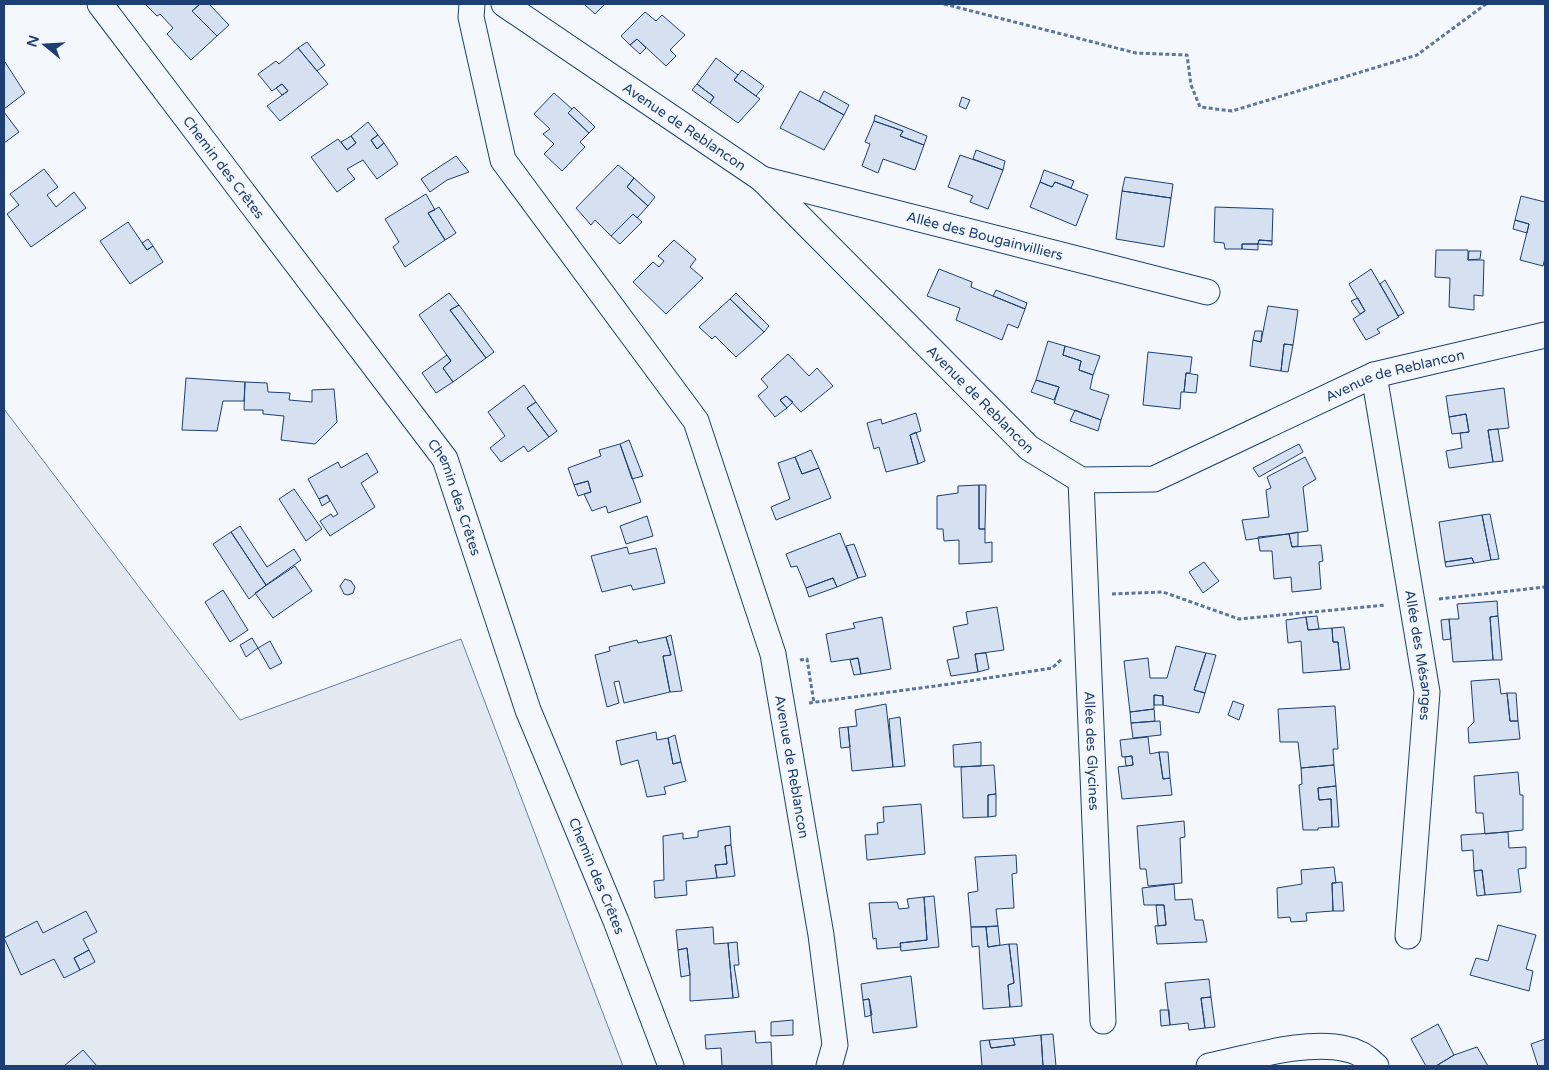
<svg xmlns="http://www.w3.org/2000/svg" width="1549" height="1070" font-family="'Varela Round',sans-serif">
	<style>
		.green { fill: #e3e9f0; stroke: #687fa3 }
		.building { fill: #d5e0f0; stroke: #1d3f73 }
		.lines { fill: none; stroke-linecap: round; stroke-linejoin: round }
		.street-casing { stroke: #1d3f73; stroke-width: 27 }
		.path { stroke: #5e769c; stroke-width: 3; stroke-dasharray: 4 2.5; stroke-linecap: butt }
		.street { stroke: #f4f7fb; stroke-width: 25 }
		.labels { text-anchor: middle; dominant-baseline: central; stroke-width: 4; stroke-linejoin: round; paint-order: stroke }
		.street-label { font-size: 14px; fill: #1d3f73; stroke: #f4f7fb }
	</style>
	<rect width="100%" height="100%" fill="#f4f7fb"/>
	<path class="green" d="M4,409L240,720L461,639L623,1066H4Z"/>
	<path class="building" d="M145,4H200L192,11L217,36L191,60L167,34L173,28L160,14L157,16Z
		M200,4H209L229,25L217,36L192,11Z
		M584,4H605L595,14Z
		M645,12L656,21L662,15L685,35L670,50L676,56L666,66L637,39L630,45L621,36Z
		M637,39L646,48L640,54L630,45Z
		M307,42L325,65L317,71L298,48Z
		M298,48L328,84L280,121L267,106L288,91L282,84L272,91L258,74L276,61L279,64Z
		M716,58L738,75L734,80L760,99L738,123L710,103L714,97L697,84Z
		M5,62L25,93L4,109V64Z
		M742,70L764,86L756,96L734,80Z
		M282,84L288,91L282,95L276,88Z
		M697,84L714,97L710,103L692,90Z
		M800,91L844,115L824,150L780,128Z
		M824,91L849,105L844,115L819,101Z
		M554,93L572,109L568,113L589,133L580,142L585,147L562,171L544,154L554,144L543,134L550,129L534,114Z
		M962,97L970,100L966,109L959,106Z
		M574,107L595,127L589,133L568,113Z
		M4,112L19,132L4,143Z
		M875,115L927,136L924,145L900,136L903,131L874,121Z
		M874,121L903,131L900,136L924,145L915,170L883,159L878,173L862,166L870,144L865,142Z
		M368,122L378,135L371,140L377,149L384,143L398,164L377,179L363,160L347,169L355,179L337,192L311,157L338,139L347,150L356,143L351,136Z
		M378,135L384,143L377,149L371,140Z
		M351,136L356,143L347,150L341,142Z
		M976,150L1005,161L1003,170L973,159Z
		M960,155L1003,170L988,209L970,202L973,196L948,187Z
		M456,156L469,172L447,180L430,192L421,179Z
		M618,165L634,178L627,187L648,206L637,218L633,214L611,236L595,220L591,225L576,208Z
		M44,169L58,187L47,195L56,207L74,192L86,208L31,247L7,214L19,205L10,194Z
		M1044,170L1074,181L1071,188L1055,182L1052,187L1040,182Z
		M1125,177L1173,184L1171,198L1122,191Z
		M634,178L655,197L648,206L627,187Z
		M1040,182L1052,187L1055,182L1088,195L1076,226L1030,207Z
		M1122,191L1171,198L1164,247L1116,239Z
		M426,194L435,210L428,213L445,240L405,267L393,247L399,242L385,219Z
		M1521,196L1545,202V258L1543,266L1520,260L1529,224L1515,220Z
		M439,207L456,233L445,240L428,213Z
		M1215,207L1273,209L1272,241L1259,240L1258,244H1242V249H1225L1224,243L1214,242Z
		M633,214L642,222L620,244L611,236Z
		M1515,220L1529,224L1527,233L1513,229Z
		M128,222L147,250L153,246L163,262L130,284L100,241Z
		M148,239L153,246L147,250L142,243Z
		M674,240L696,259L690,267L703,278L666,314L633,282L653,262L659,267L664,261L658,256Z
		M1259,240L1272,241V245L1258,244Z
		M1242,244H1258V250L1242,249Z
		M1436,250H1468V260H1484L1483,296L1474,295V310L1449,307L1450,278L1435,277Z
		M1469,251H1481L1480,259L1468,260Z
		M939,269L972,282L971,287L1025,309L1018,328L1008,324L1002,340L956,320L960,308L927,296Z
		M1371,269L1399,317L1377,329L1380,333L1366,340L1353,319L1365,311L1349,284Z
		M1385,280L1404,313L1398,316L1380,284Z
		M996,290L1027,303L1025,309L993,296Z
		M449,293L459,305L450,310L486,358L453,382L443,368L451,361L419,315Z
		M736,293L769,326L764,332L730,299Z
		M1358,298L1365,311L1360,314L1351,301Z
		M730,299L764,332L736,357L715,336L712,339L699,327Z
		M459,305L494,352L486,358L450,310Z
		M1268,306L1298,310L1293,345L1284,344L1281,371L1250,366L1253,340L1261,342Z
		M1255,331H1262L1261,342L1253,340Z
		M1048,341L1065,346L1063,355L1081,361L1079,370L1093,375L1090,389L1109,395L1101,420L1054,403L1059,387L1036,380Z
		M1284,344L1293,345L1288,372L1281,371Z
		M1065,346L1100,356L1093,375L1079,370L1081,361L1063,355Z
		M1148,352L1192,357L1190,373H1186L1184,392H1181L1180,409L1143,405Z
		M788,354L809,376L817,368L833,386L801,412L786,396L780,400L787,408L775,417L758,396L768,387L761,379Z
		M447,355L451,361L443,368L453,382L436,393L422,373Z
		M1186,373L1198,375L1196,393L1184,392Z
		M186,378L245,382L244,401H223L217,431L182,430Z
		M1036,380L1059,387L1054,400L1031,392Z
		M245,382L267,383L268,392L290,393L289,400L312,402V390L334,389L337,422L315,444L281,440L284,416L263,414V410H244Z
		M524,385L536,402L527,408L549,437L528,452L524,446L501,462L490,448L505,436L488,412Z
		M1504,388L1509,428L1488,430L1493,462L1449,468L1446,451L1462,448L1460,433L1469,432L1466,414L1449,417L1446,396Z
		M786,396L793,402L787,408L780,400Z
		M536,402L557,431L549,437L527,408Z
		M1075,410L1101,420L1098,431L1070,421Z
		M916,413L921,431L910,435L918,464L886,472L879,447L874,449L867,423L881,419L882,424Z
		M1466,414L1469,432L1452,434L1449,417Z
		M1498,429L1503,461L1493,462L1488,430Z
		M916,432L925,461L918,464L910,435Z
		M629,440L643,476L632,479L620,444Z
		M620,444L641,502L608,513L606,506L592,511L584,494L591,492L588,481L574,485L568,468L601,456L599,450Z
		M1299,444L1303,452L1259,477L1253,468Z
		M811,450L819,468L802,474L795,457Z
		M367,453L378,472L361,483L375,507L330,536L320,521L331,514L333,517L338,514L327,495L319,499L308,479L338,462L341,468Z
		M795,457L802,474L819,468L831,498L776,520L771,507L790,499L778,463Z
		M1305,457L1316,479L1303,487L1308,531L1246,540L1242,520L1269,517L1266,490L1271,488L1267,477Z
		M588,481L591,492L578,496L574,485Z
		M979,485V529H985V543L992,542V562L959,564V540L944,541L943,529H937V496L958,493V486Z
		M979,485H986L985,529H979Z
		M294,489L322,529L306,541L279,499Z
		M327,495L330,501L322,506L319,499Z
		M1490,514L1499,559L1491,560L1482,515Z
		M1482,515L1491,560L1474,563L1472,558L1445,562L1439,522Z
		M647,516L653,536L626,544L620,526Z
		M240,526L267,567L294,549L301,560L266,585L231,532Z
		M231,532L266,585L249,599L213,544Z
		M1298,532V546L1292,547L1289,534Z
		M840,533L858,578L837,587L833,578L806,588L797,566L791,567L786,554Z
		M1289,534L1292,547L1321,545L1323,561L1319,562L1321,589L1292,592L1291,577L1274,579L1272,551H1260L1258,537Z
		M854,544L866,576L858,578L846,546Z
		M627,547L629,554L656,548L665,583L633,590L631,585L602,592L591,556Z
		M1472,558L1474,563L1446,567L1445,562Z
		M1204,562L1219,581L1203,593L1189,572Z
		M295,566L312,591L273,618L255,593Z
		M833,578L837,587L809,597L806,588Z
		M345,579L351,581L355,587L353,593L348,595L344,594L340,586Z
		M223,590L248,630L230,642L205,602Z
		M1497,601L1498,616L1490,617L1493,660L1453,662L1449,619H1459L1457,604Z
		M997,607L1004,650L975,654L978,672L951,676L947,660L959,658L953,627L968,624L966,612Z
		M1317,616L1319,629L1308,630L1306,617Z
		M1498,616L1502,660H1493L1490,617Z
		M882,617L891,669L861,674L858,658L831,662L826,634L855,628L853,623Z
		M1306,617L1308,630L1332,628L1333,642H1338L1341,670L1303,673L1301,641L1288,643L1286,620Z
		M1449,619L1451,639L1443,640L1441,620Z
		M1344,627L1350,669L1341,670L1338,642H1333L1332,628Z
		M671,635L682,691L670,692L663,656L671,655L666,637Z
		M666,637L671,655L663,656L670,692L624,703L619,681L614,682L619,703L607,707L595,655L610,651L609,647L637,640L638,643Z
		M252,638L258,648L246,657L240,645Z
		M270,641L282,663L270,669L258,648Z
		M1176,646L1206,653L1194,690L1205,693L1199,713L1163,705V696L1154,695V709L1130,712L1124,661L1148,658L1150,678H1167Z
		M986,653L989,669L978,672L975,654Z
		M1206,653L1216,655L1205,693L1194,690Z
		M858,658L861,674L854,675L850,660Z
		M1499,679L1501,694L1507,693L1510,721H1518L1520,739L1469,743L1468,728L1474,722L1471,681Z
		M1507,693H1516L1518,721H1510Z
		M1154,695L1163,696V705H1154Z
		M1233,701L1244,705L1239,720L1228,715Z
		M886,704L893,767L852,771L848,727L857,726L855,710Z
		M1335,706L1338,749H1333L1334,765L1301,768L1298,742H1280L1278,709Z
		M1154,709L1155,721L1131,723L1130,712Z
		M900,717L905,766L893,767L889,719Z
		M1160,721L1161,735L1133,738L1131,723Z
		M848,727L850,747L841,748L839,728Z
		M656,732L657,740L668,738L673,764L681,762L686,781L664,787L666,794L647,797L638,760L621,765L616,741Z
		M675,735L681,762L673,764L668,738Z
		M1148,737L1150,754L1159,752L1163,779L1170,778L1172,795L1122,799L1118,767L1133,765L1132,756L1122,757L1120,740Z
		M981,742V766L954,767L953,745Z
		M1159,752H1168L1170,778L1163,779Z
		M1132,756L1133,765L1126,766L1125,757Z
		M994,765L996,794L988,795V817L963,818L961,767Z
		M1334,765L1336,786L1318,788L1319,800L1331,799L1332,827L1318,828V830H1303L1299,785L1302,784L1301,768Z
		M1518,772L1520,795H1523V830L1485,834L1483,813H1476L1474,776Z
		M1336,786L1339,827H1332L1331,799L1319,800L1318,788Z
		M996,794V816L988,817V795Z
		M921,804L925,854L867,860L865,835L878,834L877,823L884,822L883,807Z
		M1184,821L1185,837L1180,838L1182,883L1148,886L1146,869H1140L1137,826Z
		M730,826L731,845L725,846L727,864L715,865L717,878L686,881L687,895L655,898L654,881L664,880L663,836L683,833V839L698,837V831Z
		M1508,832L1509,848L1526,847V868L1518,869L1521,892L1485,895L1482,870L1474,871L1473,850L1462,851L1461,835Z
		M731,845L735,876L717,878L715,865L727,864L725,846Z
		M1016,855L1017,873L1012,874L1014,908L996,909L998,926L971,927L968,893L978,891L975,857Z
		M1334,867L1336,883H1332L1333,911L1306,913L1307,921L1291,922L1290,917L1278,918L1277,888L1302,884L1301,870Z
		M1482,870L1485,895L1477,896L1474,871Z
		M1342,882L1344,911H1333L1332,883Z
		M1174,884L1175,900L1192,899L1195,920H1203L1207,942L1157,944L1155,926L1166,925L1164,905H1144L1142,888Z
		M934,896L939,947L901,951L900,943L927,940L924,897Z
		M924,897L927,940L900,943L901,947L877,949L876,938L873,939L869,903L897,902L899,909L909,908L907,899Z
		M1156,905H1164L1166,925L1158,926Z
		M86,911L97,932L83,939L89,950L74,958L80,970L64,978L54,959L21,975L4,938L37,921L43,933Z
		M1498,925L1536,935L1526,969L1533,971L1529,991L1470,975L1476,958L1488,961Z
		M998,926L1000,945L988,947L986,927Z
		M713,927L714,944L728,943L733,998L690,1001V975L687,948L678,950L676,930Z
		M971,927H986L988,947L1009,944L1014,983L1008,985L1010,1007L983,1009L979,946L972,947Z
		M737,942L739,965H734L739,997L733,998L728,943Z
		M1009,944H1017L1022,1006L1010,1007L1008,985L1014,983Z
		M687,948L690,975L681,977L678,950Z
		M89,950L95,962L80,970L74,958Z
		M911,976L917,1027L873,1033L869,999L863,1000L861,984Z
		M1209,979L1211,997L1201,998L1205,1028L1189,1030L1188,1023L1170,1025L1165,983Z
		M1211,997L1215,1027L1205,1028L1201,998Z
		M869,999L872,1015L865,1017L863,1000Z
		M1160,1010H1169L1170,1025L1161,1026Z
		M793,1020V1035L771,1036V1022Z
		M1438,1024L1454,1055L1436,1066H1426L1411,1039Z
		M755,1031L756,1043L771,1042L772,1066H722L721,1048L706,1049L705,1035Z
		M1053,1034L1056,1066H1043L1041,1035Z
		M1041,1035L1043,1066H982L980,1041L989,1040L991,1048L1015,1045L1013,1038Z
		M1013,1038L1015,1045L991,1048L989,1040Z
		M1545,1039V1066H1538L1531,1044Z
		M1477,1047L1488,1066H1436L1454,1055Z
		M83,1050L97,1066H64Z"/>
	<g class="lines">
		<defs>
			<g id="street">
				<path id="s1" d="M100,4L445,459L528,710L616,921L671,1066"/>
				<path id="s2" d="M472,4L471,17L503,160L696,421L773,654L821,935L835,1045L829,1066"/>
				<path id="s3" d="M504,4L762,179L1029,448L1081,480L1154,479L1374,375L1545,335"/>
				<path id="s4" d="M762,179L1207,292"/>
				<path id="s5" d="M1374,375L1427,692L1408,936"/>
				<path id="s6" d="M1081,480L1103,1021"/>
				<path d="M1209,1066C1249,1058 1307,1039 1346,1049C1358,1051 1368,1058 1376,1066"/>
			</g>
		</defs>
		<use href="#street" class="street-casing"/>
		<path class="path" d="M944,4L1136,53L1187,55L1191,85L1200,107L1232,111L1417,55L1486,4
			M1112,594L1163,592L1239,619L1386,605
			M1439,599L1545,587
			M800,660L807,659L814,703
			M809,703L950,684L1052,668L1062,659"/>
		<use href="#street" class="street"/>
	</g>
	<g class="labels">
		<g class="street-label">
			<text stroke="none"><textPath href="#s3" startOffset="218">Avenue de Reblancon</textPath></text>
			<text stroke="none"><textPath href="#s1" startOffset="205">Chemin des Crêtes</textPath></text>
			<text stroke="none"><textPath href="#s4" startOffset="230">Allée des Bougainvilliers</textPath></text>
			<text stroke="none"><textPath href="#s3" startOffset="1088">Avenue de Reblancon</textPath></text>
			<text stroke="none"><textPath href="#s3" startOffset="622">Avenue de Reblancon</textPath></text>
			<text stroke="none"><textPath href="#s1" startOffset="610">Chemin des Crêtes</textPath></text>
			<text stroke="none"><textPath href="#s5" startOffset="284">Allée des Mésanges</textPath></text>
			<text stroke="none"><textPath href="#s6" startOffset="271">Allée des Glycines</textPath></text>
			<text stroke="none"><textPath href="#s2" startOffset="844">Avenue de Reblancon</textPath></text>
			<text stroke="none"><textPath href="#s1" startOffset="1015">Chemin des Crêtes</textPath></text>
		</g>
	</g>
	<rect width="1549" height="1070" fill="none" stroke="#1d3f73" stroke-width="10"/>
	<g transform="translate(45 45) rotate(288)" stroke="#f4f7fb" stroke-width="4" paint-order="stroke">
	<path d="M0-4L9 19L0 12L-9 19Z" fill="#1d3f73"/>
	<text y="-8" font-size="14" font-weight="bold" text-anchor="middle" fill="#1d3f73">N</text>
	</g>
</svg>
